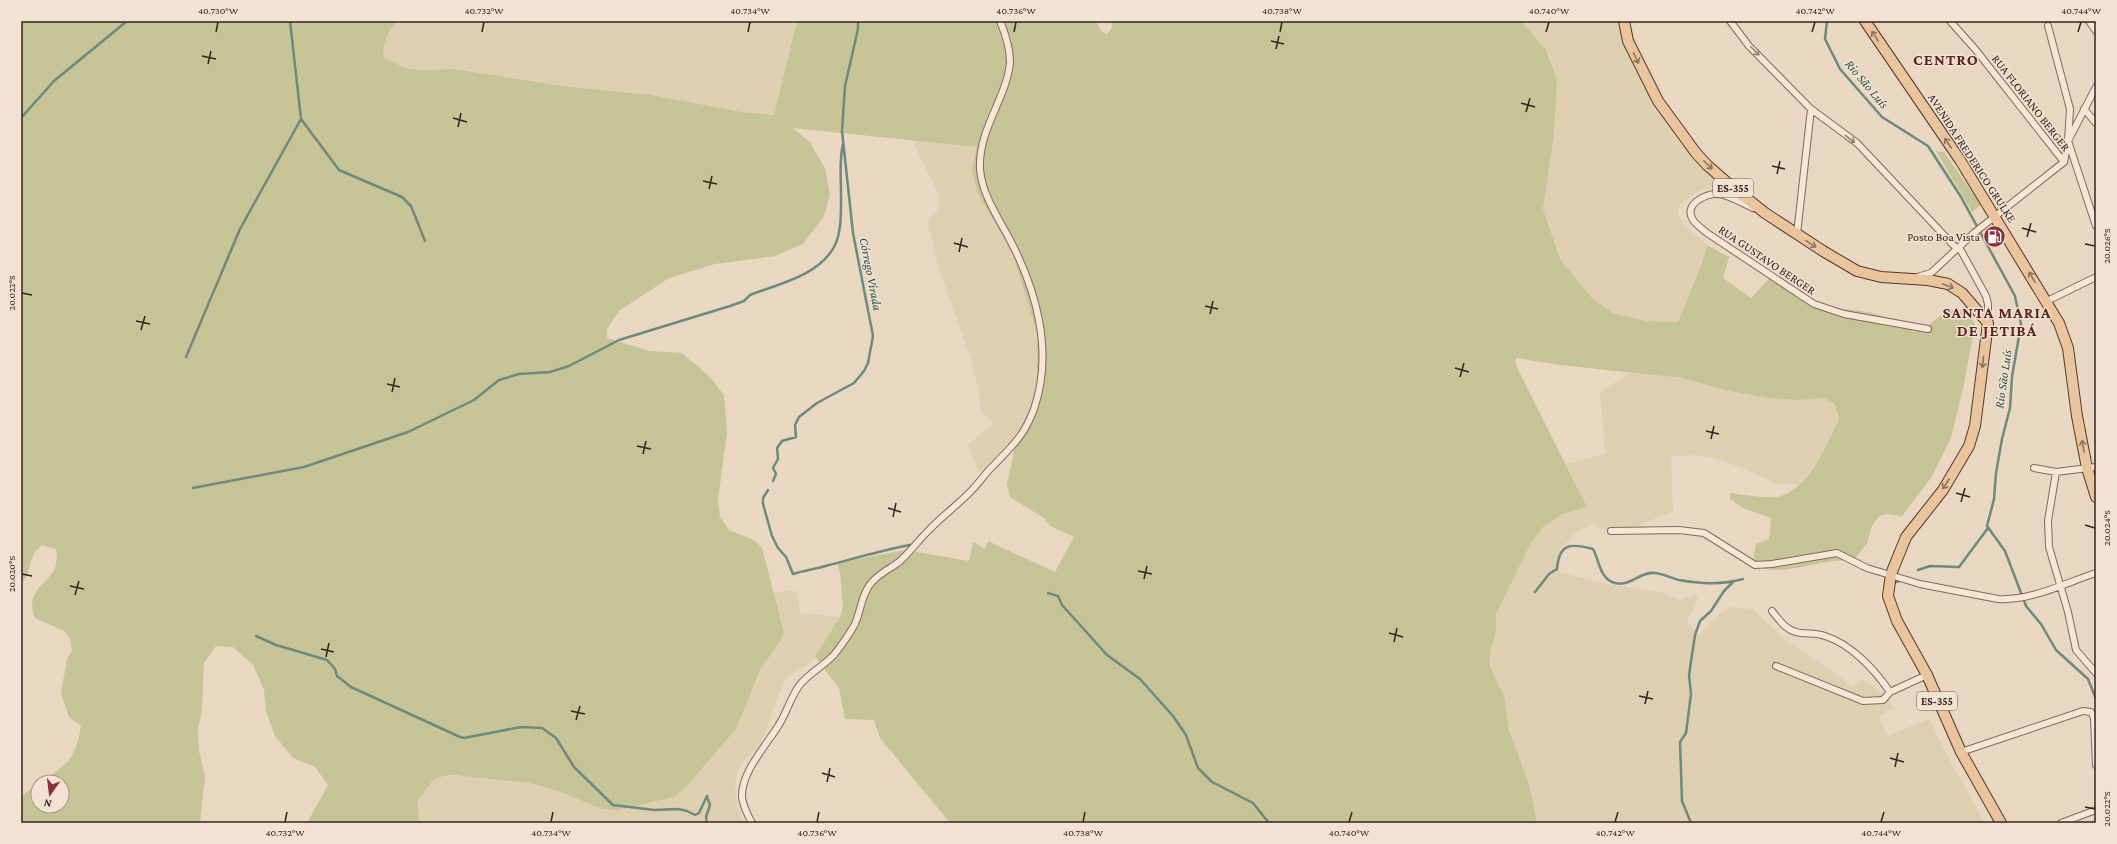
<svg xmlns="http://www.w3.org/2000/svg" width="2117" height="844" font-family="'Crimson Pro',serif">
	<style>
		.farmland { fill: #decfb0 }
		.green { fill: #c6c497 }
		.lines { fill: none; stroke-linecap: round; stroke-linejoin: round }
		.stream { stroke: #6c8a7d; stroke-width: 2.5 }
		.street-casing { stroke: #82695b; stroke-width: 8 }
		.primary-casing { stroke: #50382f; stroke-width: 12 }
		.street { stroke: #f5e6d5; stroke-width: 6 }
		.primary { stroke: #eac49d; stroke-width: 10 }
		.oneway { stroke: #8e745e }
		.oneway2 { stroke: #94857a }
		.ticks { fill: none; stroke: #33241e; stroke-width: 1.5 }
		.labels { text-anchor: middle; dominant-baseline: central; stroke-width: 3; stroke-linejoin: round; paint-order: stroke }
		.shield { fill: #f2e2d1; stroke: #6c5d54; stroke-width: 1 }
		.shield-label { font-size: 11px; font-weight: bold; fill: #33241e }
		.street-label { font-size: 12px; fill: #33241e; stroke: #f2e2d1 }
		.poi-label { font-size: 12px; fill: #33241e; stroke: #f2e2d1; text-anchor: end }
		.water-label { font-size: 13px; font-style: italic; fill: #2e5149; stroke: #f2e2d1 }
		.district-label { font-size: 16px; font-weight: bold; letter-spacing: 1px; fill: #5c2321; stroke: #f2e2d1 }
		.neatline { fill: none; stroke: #33241e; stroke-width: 1.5 }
		.ticks-label { font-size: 10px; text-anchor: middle; fill: #33241e }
	</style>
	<rect width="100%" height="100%" fill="#ead7c2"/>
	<path class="farmland" d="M397,21H797L774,115L742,112L651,95L563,86L454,69L420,70L405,68L384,58V41L389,30Z
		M1521,21H1626L1664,111L1708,175L1725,186L1718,191L1705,189L1694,193L1679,206L1678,216L1684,224L1707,245L1702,263L1678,322L1646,321L1614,313L1592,298L1560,259L1543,209L1554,134L1556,80L1546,50Z
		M912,140L977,147L972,169L992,220L1014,258L1037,334V376L1032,410L1014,452L1006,448L979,473L968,444L994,424L981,411L979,393L970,356L939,269L928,222L930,218L937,212L939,203L937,191Z
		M1630,373L1682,378L1798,400L1824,398L1834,403L1839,418L1823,455L1799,484H1776L1743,468L1710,457L1689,455L1671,457L1673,511L1621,533L1597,528L1595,523L1574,533L1564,546L1558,565L1560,572L1606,584L1664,593L1680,601L1696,594L1698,598L1687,622L1699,635L1712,621L1729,607L1752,609L1786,640L1837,674L1851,687L1862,679L1878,689L1895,707L1880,715V720L1888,736L1929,719L1944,750L1985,823H1537L1529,784L1509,730L1504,696L1490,667V653L1496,632V614L1530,545L1543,527L1561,515L1587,507L1566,464L1605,454L1600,392Z
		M785,591H797L800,613L840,617L818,654L807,665L789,676L783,683L761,743L743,762L738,771L735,783L737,805L744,823H419L418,800L434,779L444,776H472L529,783L558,791L602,809L618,810L685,788L736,729L761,668L778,645L784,632L774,593Z"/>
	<path class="green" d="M21,21H397C387,32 382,43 384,58L405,68L420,70L454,69L563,86L651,95L742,112L774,115L797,21H1096L1101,31L1107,34L1112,28L1111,21H1521L1546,50L1557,80L1554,134L1543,209L1560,259L1592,298L1613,313L1646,321L1678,322L1702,263L1707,245L1729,257L1723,278L1751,298L1771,276L1792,291L1823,306L1868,312L1894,319L1907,321L1913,332L1922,330L1949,309L1958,312L1966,306L1975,324L1964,384L1951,438L1931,478L1902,516L1887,514L1879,516L1872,526L1867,543L1853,561C1824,556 1782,580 1752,565L1756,544L1769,539L1771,518L1743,508L1730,499V493C1745,495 1761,498 1776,497C1807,493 1828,443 1839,418L1834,403L1824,398L1798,400L1769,398L1725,390L1682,378L1560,365L1516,358V365L1587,507L1561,515L1543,527L1530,545L1496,614V632L1490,653V667L1504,696L1509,730L1529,784L1537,823H950L880,738L874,720L845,719L839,688L815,657L840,617L843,606L840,573L837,563L905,550L969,561L973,542L985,549L988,541L1055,572L1074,537L1050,526L1044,518L1010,497L1007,484L1014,452L1032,410L1037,376V334L1014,258L977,191L972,169L977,147L792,128L809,141L825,168L830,195L824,216L803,244L775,256L715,264L669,278L619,311L607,329V338L649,351L682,353L711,378L724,395L727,434L718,499L720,517L729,530L754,540L762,548L784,632L778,645L761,668L736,729L685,788L674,797L618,810L602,809L558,791L529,783L453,775L444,776L434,779L418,800L419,823H307L328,785L315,767L293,758L275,736L266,712L264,690L253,665L233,647L216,646L204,663L202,710L198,728L199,751L205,776L200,823H21V796L38,784V806H62V782H41C69,763 75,760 81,726L69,717L61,693L67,659L72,651L70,639L64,631L35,618C24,590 47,586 55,568C57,561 57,556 56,549L42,545C26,558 33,571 21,585Z
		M1936,151L1944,152L1981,205L1972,212Z"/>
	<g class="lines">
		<path class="stream" d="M290,21L301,119L339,170L402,197L411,206L425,241
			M1827,21L1825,39L1840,69L1882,117L1928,146L1961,197L2015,296L2021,324L2012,377L2010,408L2002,439L1996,473L1994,499L1987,526L2005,551L2026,606L2041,624L2056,650L2088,679L2096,699
			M21,118L54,81L127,21
			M186,357L240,229L301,119
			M773,481L776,474L773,468L778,459L777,448L782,441L796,437L795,425L799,417L817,403L854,383L864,371L868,363L873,336L853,233L842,131L845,86L858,29V21
			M193,488L304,467L408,432L474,400L499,380L519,374L550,372L569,366L619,340L730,306L744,301L750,295C778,284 818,276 834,247C842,233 841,209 841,193C841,177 839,161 843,144
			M768,490L763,498V504L772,536L778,548L786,557L793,574C805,570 817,569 829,565C856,558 883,550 910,545
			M1918,570L1930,566L1959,567L1988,528
			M1892,583L1903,580
			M1535,592L1549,574L1557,569C1559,543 1571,543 1593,549C1599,560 1600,577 1612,582C1629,589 1639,571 1655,573C1664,574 1671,578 1679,580C1701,584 1722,585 1743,579
			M1048,593L1058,596L1062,605L1107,655L1140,679L1173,716L1186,735L1198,768L1212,782L1253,803L1269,823
			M256,636L276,645L327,660L335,669L337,676L351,687L460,737L464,738L521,727L542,728L556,738L574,767L613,805L654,810L678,809L687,811L695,815L699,813L707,796
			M707,797L710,805L706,817L707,823
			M1691,823L1682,801L1680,742L1686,733L1691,694L1689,675L1695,635L1700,621L1711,611L1724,591L1733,582"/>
		<defs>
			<path id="street" d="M1730,21L1749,46L1811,109L1857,143L1957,249
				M1950,21L1975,49L2064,162
				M2089,21L2096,31
				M2048,26L2070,109L2068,141L2096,226
				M2084,109L2096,123
				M1753,208C1742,203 1730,195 1718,194C1705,193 1683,205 1693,220C1696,225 1703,229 1707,233L1814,304L1844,314L1928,329
				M1797,234L1811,109
				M1959,247L1986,296L1988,304V323
				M1917,277L1931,273L1974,233L2064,162L2068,141L2096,87
				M2047,301L2096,277
				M2034,468L2056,472L2096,467
				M2056,472L2048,521L2049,547L2068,612L2076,650L2096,673
				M1611,531L1679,530L1704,533L1755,565L1772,564L1837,553L1867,568L1920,584L1998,599C2031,601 2065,583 2096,573
				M1772,611C1780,621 1787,632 1801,633C1809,634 1817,633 1825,636C1851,644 1875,670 1890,692L1927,675
				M1776,666L1863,701L1883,700L1890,692
				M1961,752L2083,711L2091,712L2094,718L2096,765
				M752,823C748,815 743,807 742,797C741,771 768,744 780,723C787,711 791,697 799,686C809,672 827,665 837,651C843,643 850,633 855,624C861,610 862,592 873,581C880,573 891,568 899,562C910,552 918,541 928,531C942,516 959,504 972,490C980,482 986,472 994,465C1013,445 1024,436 1034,409C1054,351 1036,289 1009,238C997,216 982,194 980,169C978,129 1007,98 1010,62C1010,49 1005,33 1000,21
				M2061,823L2096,810"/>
			<path id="primary" d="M1624,21L1628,41L1658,101L1696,153L1707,165L1731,186L1765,213L1823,251L1857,271L1881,277L1928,280L1948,284L1962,293L1988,323L1975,426L1969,446L1943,490L1906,537L1891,574L1888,596L1897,621L1927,675L1961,752L2001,823
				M1865,21L1960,160L2059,323L2068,348L2077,416L2087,468L2096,497"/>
		</defs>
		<use href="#street" class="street-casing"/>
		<use href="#primary" class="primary-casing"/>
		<use href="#street" class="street"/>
		<use href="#primary" class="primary"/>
	</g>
	<defs><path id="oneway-shaft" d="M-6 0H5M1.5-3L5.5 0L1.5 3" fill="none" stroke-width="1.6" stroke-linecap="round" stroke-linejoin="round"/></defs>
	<g class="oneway">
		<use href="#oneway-shaft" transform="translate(1875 36) rotate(-124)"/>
		<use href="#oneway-shaft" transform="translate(1636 58) rotate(64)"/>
		<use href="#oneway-shaft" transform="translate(1948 143) rotate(-124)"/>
		<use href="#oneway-shaft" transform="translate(1708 165) rotate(45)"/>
		<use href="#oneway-shaft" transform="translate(1811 244) rotate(34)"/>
		<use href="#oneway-shaft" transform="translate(2032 277) rotate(-121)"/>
		<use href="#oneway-shaft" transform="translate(1948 286) rotate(22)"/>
		<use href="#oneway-shaft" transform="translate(1983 362) rotate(96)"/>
		<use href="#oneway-shaft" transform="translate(2083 446) rotate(-101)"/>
		<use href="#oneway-shaft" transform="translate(1946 484) rotate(123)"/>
	</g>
	<g class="oneway2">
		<use href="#oneway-shaft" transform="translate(1755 51) rotate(46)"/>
		<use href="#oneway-shaft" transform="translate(1850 139) rotate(37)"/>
	</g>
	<path class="ticks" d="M216,32L218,22M482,32L484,22M748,32L750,22M1014,32L1016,22M1280,32L1282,22M1546,32L1549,22M1812,32L1815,22M2078,32L2081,22M1271,41L1284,44M1276,49L1279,36M202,56L216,59M208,64L211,51M1521,103L1535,107M1526,112L1530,98M453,118L467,122M458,127L461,113M1772,166L1785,169M1777,174L1780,161M703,181L717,184M709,189L712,176M2022,228L2036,232M2027,237L2031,223M954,243L968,247M2085,244L2095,246M959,252L962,238M22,293L32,295M1205,306L1218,309M1210,314L1213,301M136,321L150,324M141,330L145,316M1455,368L1469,372M1460,377L1464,363M387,384L400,387M392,392L395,378M1706,431L1719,434M1711,439L1714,426M637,446L651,449M643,454L646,441M1956,493L1970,497M1961,502L1965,488M888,508L901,512M893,517L896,503M2085,525L2095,528M1138,571L1152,574M22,574L32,576M1144,579L1147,566M70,586L84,589M75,595L79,581M1389,633L1403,637M1394,642L1397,628M321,649L334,652M326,657L329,643M1639,696L1653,699M1645,704L1648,691M571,711L585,714M576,720L580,706M1890,758L1904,762M1895,767L1898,753M822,773L835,777M827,782L830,768M2085,807L2095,809M285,822L287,812M551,822L553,812M817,822L819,812M1083,822L1085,812M1349,822L1352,812M1615,822L1618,812M1881,822L1884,812"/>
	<defs>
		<symbol id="fuel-disc" viewBox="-11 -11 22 22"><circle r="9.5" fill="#8b3041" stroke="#f2e2d1"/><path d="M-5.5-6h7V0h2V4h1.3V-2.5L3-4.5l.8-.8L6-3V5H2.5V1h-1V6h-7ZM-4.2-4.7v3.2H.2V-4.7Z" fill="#fff"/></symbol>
	</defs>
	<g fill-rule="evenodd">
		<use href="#fuel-disc" x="1982" y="224" width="25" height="25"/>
	</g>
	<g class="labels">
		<g class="shield">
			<rect x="1713" y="179" width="40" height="18" rx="3"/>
			<rect x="1917" y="692" width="40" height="18" rx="3"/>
		</g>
		<g class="shield-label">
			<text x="1733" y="188">ES-355</text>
			<text x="1937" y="701">ES-355</text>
		</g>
		<g class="street-label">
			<text transform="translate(2031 103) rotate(52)">RUA FLORIANO BERGER</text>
			<text transform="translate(1972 158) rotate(57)">AVENIDA FREDERICO GRULKE</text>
			<text transform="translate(1767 260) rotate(34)">RUA GUSTAVO BERGER</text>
		</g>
		<g class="poi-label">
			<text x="1980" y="237">Posto Boa Vista</text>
		</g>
		<g class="water-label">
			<text transform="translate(1867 84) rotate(50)">Rio São Luís</text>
			<text transform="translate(871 274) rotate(79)">Córrego Virada</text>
			<text transform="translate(2003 379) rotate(-82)">Rio São Luís</text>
		</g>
		<g class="district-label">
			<text x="1946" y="59">CENTRO</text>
			<text x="1997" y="312">SANTA MARIA<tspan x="1997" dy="18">DE JETIBÁ</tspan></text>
		</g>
	</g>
	<rect width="2117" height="844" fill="none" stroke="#f2e2d1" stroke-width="44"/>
	<g transform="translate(50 794) rotate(194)"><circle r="19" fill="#f2e2d1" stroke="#a69689"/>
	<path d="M0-3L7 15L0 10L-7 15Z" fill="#8b3041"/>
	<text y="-6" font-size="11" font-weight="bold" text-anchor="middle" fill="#33241e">N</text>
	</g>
	<rect x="22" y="22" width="2073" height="800" class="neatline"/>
	<g class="ticks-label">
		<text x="218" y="14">40.730°W</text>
		<text x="484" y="14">40.732°W</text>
		<text x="750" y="14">40.734°W</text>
		<text x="1016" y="14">40.736°W</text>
		<text x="1282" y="14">40.738°W</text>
		<text x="1549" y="14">40.740°W</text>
		<text x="1815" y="14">40.742°W</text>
		<text x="2081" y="14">40.744°W</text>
		<text transform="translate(2106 246) rotate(-90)" y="4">20.026°S</text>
		<text transform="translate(11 293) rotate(-90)" y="4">20.022°S</text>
		<text transform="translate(2106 528) rotate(-90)" y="4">20.024°S</text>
		<text transform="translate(11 574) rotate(-90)" y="4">20.020°S</text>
		<text transform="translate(2106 809) rotate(-90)" y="4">20.022°S</text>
		<text x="285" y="836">40.732°W</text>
		<text x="551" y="836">40.734°W</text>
		<text x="817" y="836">40.736°W</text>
		<text x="1083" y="836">40.738°W</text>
		<text x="1349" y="836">40.740°W</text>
		<text x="1615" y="836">40.742°W</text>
		<text x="1881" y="836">40.744°W</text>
	</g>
</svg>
